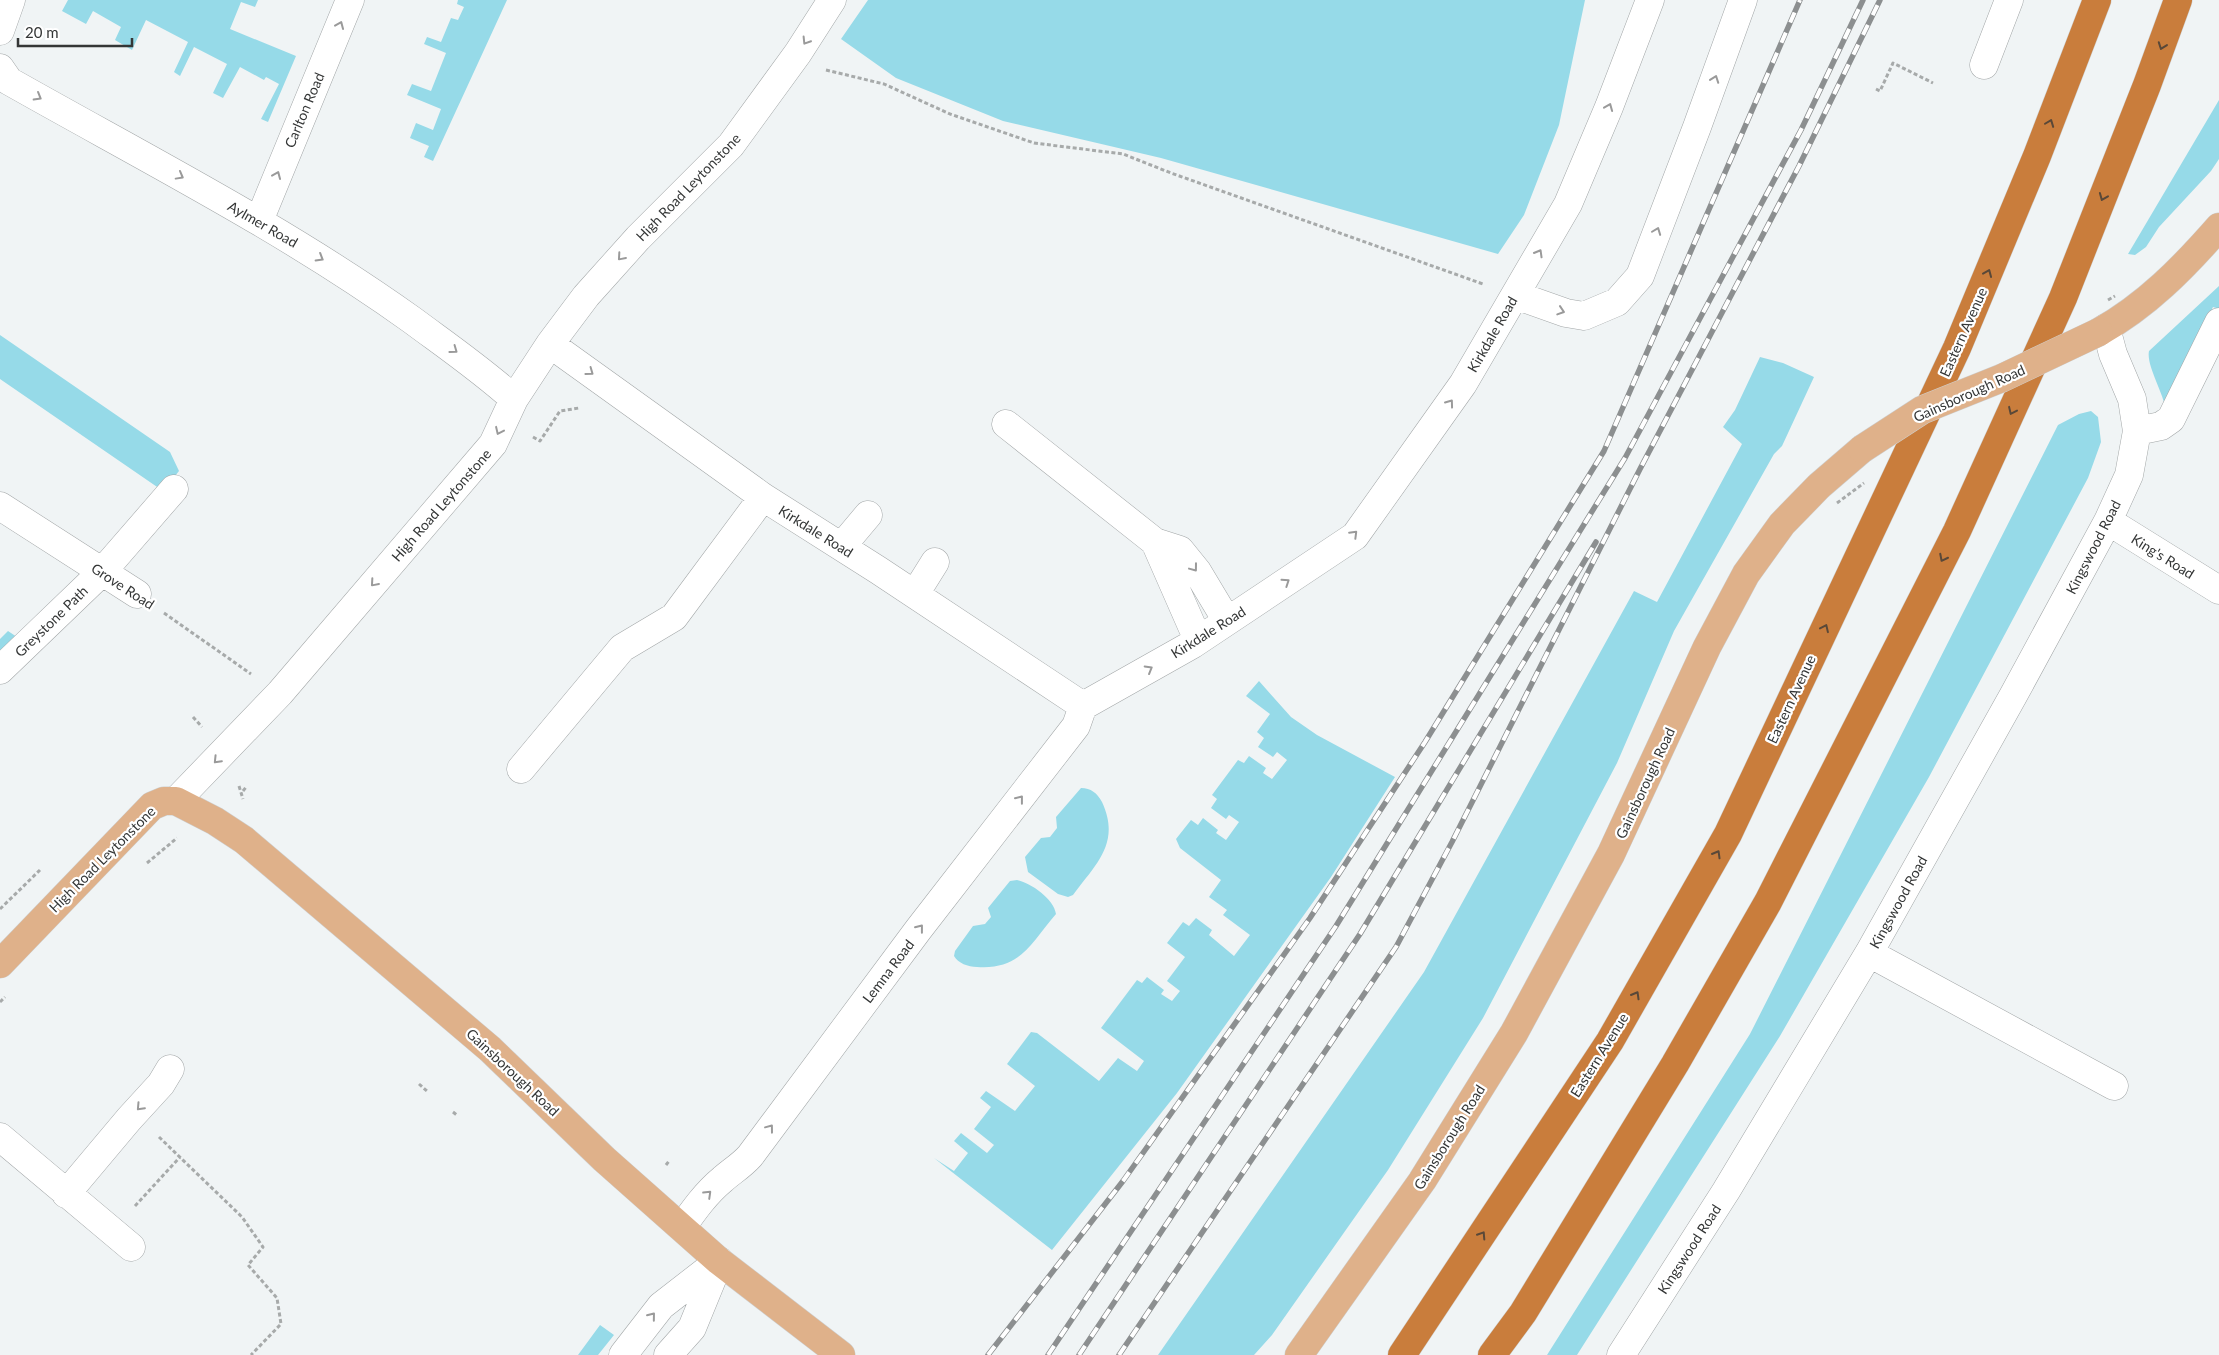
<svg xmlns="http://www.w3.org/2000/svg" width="2219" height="1355" font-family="Lato,sans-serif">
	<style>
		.green { fill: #96dae8 }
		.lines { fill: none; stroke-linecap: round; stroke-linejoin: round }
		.minor-casing { stroke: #a2a6a7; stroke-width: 29 }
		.major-casing { stroke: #cecfcf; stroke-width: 29 }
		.highway-casing { stroke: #cecfcf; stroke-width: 29 }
		.path { stroke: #a7aaaa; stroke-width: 3; stroke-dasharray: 4 2.5; stroke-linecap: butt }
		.minor { stroke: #fff; stroke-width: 28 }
		.major { stroke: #dfb18a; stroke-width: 28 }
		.highway { stroke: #c97d3c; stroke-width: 28 }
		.rail-casing { stroke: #8c8f90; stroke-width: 5.5 }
		.rail { stroke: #fff; stroke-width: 4; stroke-dasharray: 11; stroke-linecap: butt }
		.major-bridge-casing { stroke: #cecfcf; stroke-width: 29; stroke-linecap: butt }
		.path-bridge { stroke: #a7aaaa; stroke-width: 3; stroke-dasharray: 4 2.5; stroke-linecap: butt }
		.major-bridge { stroke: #dfb18a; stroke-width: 28 }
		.oneway { stroke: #9a9a9a }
		.oneway2 { stroke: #594838 }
		.labels { text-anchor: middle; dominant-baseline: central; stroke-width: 4.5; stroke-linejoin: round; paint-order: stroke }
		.street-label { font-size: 14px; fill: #343636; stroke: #fff }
	</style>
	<rect width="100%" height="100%" fill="#f0f4f5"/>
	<path class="green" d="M68,0H258L255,7L241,2L230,29L296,56L268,122L261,119L279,84L266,77L264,80L240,67L223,98L213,93L227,64L194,47L180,76L174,72L188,42L146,20L132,50L115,40L121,27L93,11L86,24L62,11Z
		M458,0H507L433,161L424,157L429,146L410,138L416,123L433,130L441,109L407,95L412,84L431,91L446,53L424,44L427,37L441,42L451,18L458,20L464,7L457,4Z
		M868,0H1585L1559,125L1524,215L1498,254L1161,158L1003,121L896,78L841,39Z
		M2219,100V159L2211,171L2159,227L2146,247L2135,255L2128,254Z
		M2219,286V309L2213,307L2166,410C2163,392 2146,365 2149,351Z
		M0,335L170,452L179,471L163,491L0,379Z
		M1760,357L1783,363L1814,377L1782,446L1774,454L1674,631L1617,763L1483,1018L1388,1170L1272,1335L1254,1355H1158L1424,972L1634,591L1657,602L1742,444L1723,427L1735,410Z
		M2091,411L2098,417L2101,442L2088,478L1929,777L1780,1036L1577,1355H1547L1750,1034L2058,425L2079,414Z
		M8,631L17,637L0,654V639Z
		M1259,681L1291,717L1317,735L1395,777L1331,877L1177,1093L1052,1250L934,1158L954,1171L968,1153L954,1141L961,1133L987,1153L994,1145L974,1129L991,1107L980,1098L986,1091L1015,1111L1035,1086L1007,1064L1031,1032L1037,1033L1099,1081L1118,1058L1137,1071L1144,1061L1101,1028L1137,980L1142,983L1147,977L1164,990L1161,994L1172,1001L1180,991L1167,981L1185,957L1167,943L1183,922L1189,926L1196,918L1212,930L1209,935L1234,956L1250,935L1223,915L1227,910L1209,897L1221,880L1180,848L1176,839L1191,820L1198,825L1203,818L1218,830L1216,833L1226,840L1239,822L1229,815L1226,819L1211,808L1217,799L1212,795L1238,760L1244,763L1249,756L1266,768L1263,773L1272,779L1287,760L1277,752L1273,757L1258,747L1264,738L1257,732L1270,714L1246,696Z
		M1081,788C1091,788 1097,793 1102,802C1121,843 1096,864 1073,895L1068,897L1058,894L1028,872L1025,857L1041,838L1050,837L1057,828L1056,817Z
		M1017,880C1031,883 1054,899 1056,914C1030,944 1021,970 977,967C968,967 958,963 954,956L955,951L973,926L985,924L991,917L988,908L1010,881Z
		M600,1325L614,1335L598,1355H578Z"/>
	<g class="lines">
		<defs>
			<path id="minor" d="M0,31L11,0
				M1984,65L2009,0
				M0,68L9,81C145,158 285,229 412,320C447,346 482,370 514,399
				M259,221L350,0
				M1515,295L1566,313L1584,316L1617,302L1640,276L1697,127L1743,0
				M550,344L763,497L878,570L1083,706
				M1006,424L1155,542L1180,550L1197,571L1227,621
				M2137,431L2161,426L2171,419L2219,322
				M0,506L137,594
				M2108,521L2219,590
				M1155,542L1198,640
				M842,546L868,515
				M915,594L935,562
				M0,670L102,572L174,489
				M1083,706L1193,644L1355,536L1463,384L1568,204L1609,107L1650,0
				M521,769L622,648L674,617L763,497
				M176,801L280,693L493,444L514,399L550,344L586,296L638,238L731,145L798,53L832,0
				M1869,953L2114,1086
				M0,1137L131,1247
				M66,1194L129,1119L161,1084L170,1069
				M682,1227C694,1210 706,1193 723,1179C732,1171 741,1166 750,1156L918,930L1076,726L1083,706
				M623,1355L661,1306L719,1261
				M668,1355L692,1328L719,1262
				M1621,1355L1726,1191L1869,953L2013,696L2108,521L2129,475L2137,431L2132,399L2113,354L2106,328"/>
			<path id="major" d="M2099,332C2147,305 2183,268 2219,227
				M0,964L152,806L164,801H176L215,821L244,840L490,1049L604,1159L719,1261L841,1355
				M1299,1355L1422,1181L1514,1033L1611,854L1707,647L1746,574L1782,524L1819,486L1862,449"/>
			<path id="highway" d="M1402,1355L1610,1041L1728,834L1957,348L2037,156L2097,0
				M1492,1355L1523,1313L1675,1064L1768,902L1957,531L2063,298L2147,85L2178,0"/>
		</defs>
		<use href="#minor" class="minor-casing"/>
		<use href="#major" class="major-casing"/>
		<use href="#highway" class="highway-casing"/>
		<path class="path" d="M826,70L884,84L950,114L1034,143L1123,154L1171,173L1483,284
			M1876,89L1880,91L1893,63L1933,83
			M533,437L540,441L560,411L579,408
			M164,613L251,674
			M193,717L202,727
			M239,786L243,799
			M243,791L247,786
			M147,863L177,838
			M0,909L40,870
			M0,1002L5,997
			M419,1084L428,1092
			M453,1112L458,1116
			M159,1137L242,1217L263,1247L248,1265L277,1298L281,1324L251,1355
			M666,1165L669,1161
			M135,1206L180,1157"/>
		<use href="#minor" class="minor"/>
		<use href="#major" class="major"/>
		<use href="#highway" class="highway"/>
		<defs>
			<path id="rail" d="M988,1355L1123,1181L1310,918L1425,742L1604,451L1800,0
				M1048,1355L1336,926L1625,458L1801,130L1863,0
				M1079,1355L1360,934L1596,542
				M1119,1355L1396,947L1452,842L1640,469L1799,166L1880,0"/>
		</defs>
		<use href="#rail" class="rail-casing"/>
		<use href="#rail" class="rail"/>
		<defs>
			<path id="major-bridge" d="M1862,449L1922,410L2002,378L2099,332"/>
		</defs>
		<use href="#major-bridge" class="major-bridge-casing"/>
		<path class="path-bridge" d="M2108,300L2115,296
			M1837,503L1864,483"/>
		<use href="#major-bridge" class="major-bridge"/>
	</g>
	<defs><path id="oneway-chevron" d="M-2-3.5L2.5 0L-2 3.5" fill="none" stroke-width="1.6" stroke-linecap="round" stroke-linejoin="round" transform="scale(1.25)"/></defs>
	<g class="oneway">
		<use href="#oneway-chevron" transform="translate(340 25) rotate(-67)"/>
		<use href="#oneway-chevron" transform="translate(806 41) rotate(122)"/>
		<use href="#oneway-chevron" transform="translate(1715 79) rotate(-70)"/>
		<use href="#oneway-chevron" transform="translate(38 97) rotate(30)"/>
		<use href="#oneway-chevron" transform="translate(1609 107) rotate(-68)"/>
		<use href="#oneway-chevron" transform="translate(277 175) rotate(-67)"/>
		<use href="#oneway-chevron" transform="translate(180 176) rotate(29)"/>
		<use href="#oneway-chevron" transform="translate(1657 231) rotate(-69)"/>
		<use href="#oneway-chevron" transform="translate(1539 253) rotate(-60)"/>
		<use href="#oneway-chevron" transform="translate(621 257) rotate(131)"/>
		<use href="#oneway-chevron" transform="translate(320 258) rotate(31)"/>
		<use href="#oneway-chevron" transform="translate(1561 311) rotate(18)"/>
		<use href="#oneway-chevron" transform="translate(454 350) rotate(36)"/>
		<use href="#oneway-chevron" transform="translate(590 372) rotate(36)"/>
		<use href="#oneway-chevron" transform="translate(1450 403) rotate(-54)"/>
		<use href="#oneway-chevron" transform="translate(499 431) rotate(115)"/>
		<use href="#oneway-chevron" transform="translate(1354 534) rotate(-45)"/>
		<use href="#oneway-chevron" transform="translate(1194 568) rotate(53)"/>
		<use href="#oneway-chevron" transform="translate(1286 582) rotate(-34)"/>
		<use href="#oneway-chevron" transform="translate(374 583) rotate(131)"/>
		<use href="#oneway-chevron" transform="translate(1149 669) rotate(-30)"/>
		<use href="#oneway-chevron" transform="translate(217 760) rotate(134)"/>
		<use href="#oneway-chevron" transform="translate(1020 799) rotate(-52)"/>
		<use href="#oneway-chevron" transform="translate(920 928) rotate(-52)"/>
		<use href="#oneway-chevron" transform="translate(140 1107) rotate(133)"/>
		<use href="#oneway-chevron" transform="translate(770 1128) rotate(-53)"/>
		<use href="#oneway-chevron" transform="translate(708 1194) rotate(-44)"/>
		<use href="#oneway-chevron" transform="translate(652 1316) rotate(-51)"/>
	</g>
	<g class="oneway2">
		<use href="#oneway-chevron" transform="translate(2162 46) rotate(110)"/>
		<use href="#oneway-chevron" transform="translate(2050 123) rotate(-69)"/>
		<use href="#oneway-chevron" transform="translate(2103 197) rotate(112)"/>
		<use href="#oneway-chevron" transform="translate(1988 273) rotate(-67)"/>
		<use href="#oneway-chevron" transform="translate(2012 411) rotate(115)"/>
		<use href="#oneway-chevron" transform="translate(1943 558) rotate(117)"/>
		<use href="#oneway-chevron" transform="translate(1825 628) rotate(-65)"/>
		<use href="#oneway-chevron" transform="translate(1717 854) rotate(-60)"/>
		<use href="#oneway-chevron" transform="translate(1636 995) rotate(-60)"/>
		<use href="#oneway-chevron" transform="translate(1482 1235) rotate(-57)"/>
	</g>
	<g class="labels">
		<g class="street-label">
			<text transform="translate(304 110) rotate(-67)">Carlton Road</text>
			<text transform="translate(688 187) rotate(-46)">High Road Leytonstone</text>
			<text transform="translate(263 224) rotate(30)">Aylmer Road</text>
			<text transform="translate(1963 332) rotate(-66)">Eastern Avenue</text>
			<text transform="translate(1492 334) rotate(-60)">Kirkdale Road</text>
			<text transform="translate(1969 393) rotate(-24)">Gainsborough Road</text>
			<text transform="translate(441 505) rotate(-49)">High Road Leytonstone</text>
			<text transform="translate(816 531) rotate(32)">Kirkdale Road</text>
			<text transform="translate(2093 547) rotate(-63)">Kingswood Road</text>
			<text transform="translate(2163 556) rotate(32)">King's Road</text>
			<text transform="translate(123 586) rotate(33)">Grove Road</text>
			<text transform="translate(51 621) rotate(-44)">Greystone Path</text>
			<text transform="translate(1208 632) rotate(-32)">Kirkdale Road</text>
			<text transform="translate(1791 699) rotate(-65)">Eastern Avenue</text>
			<text transform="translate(1645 783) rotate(-65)">Gainsborough Road</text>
			<text transform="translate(102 859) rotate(-45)">High Road Leytonstone</text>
			<text transform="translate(1898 902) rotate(-61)">Kingswood Road</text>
			<text transform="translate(888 971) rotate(-53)">Lemna Road</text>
			<text transform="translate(1599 1055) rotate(-58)">Eastern Avenue</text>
			<text transform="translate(513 1072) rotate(43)">Gainsborough Road</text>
			<text transform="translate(1449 1137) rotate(-58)">Gainsborough Road</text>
			<text transform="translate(1689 1249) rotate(-57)">Kingswood Road</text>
		</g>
	</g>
	<path d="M18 38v8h114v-8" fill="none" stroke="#343636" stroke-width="2.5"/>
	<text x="25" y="38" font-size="15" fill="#343636" stroke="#ffffff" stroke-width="4" paint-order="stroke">20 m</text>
</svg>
